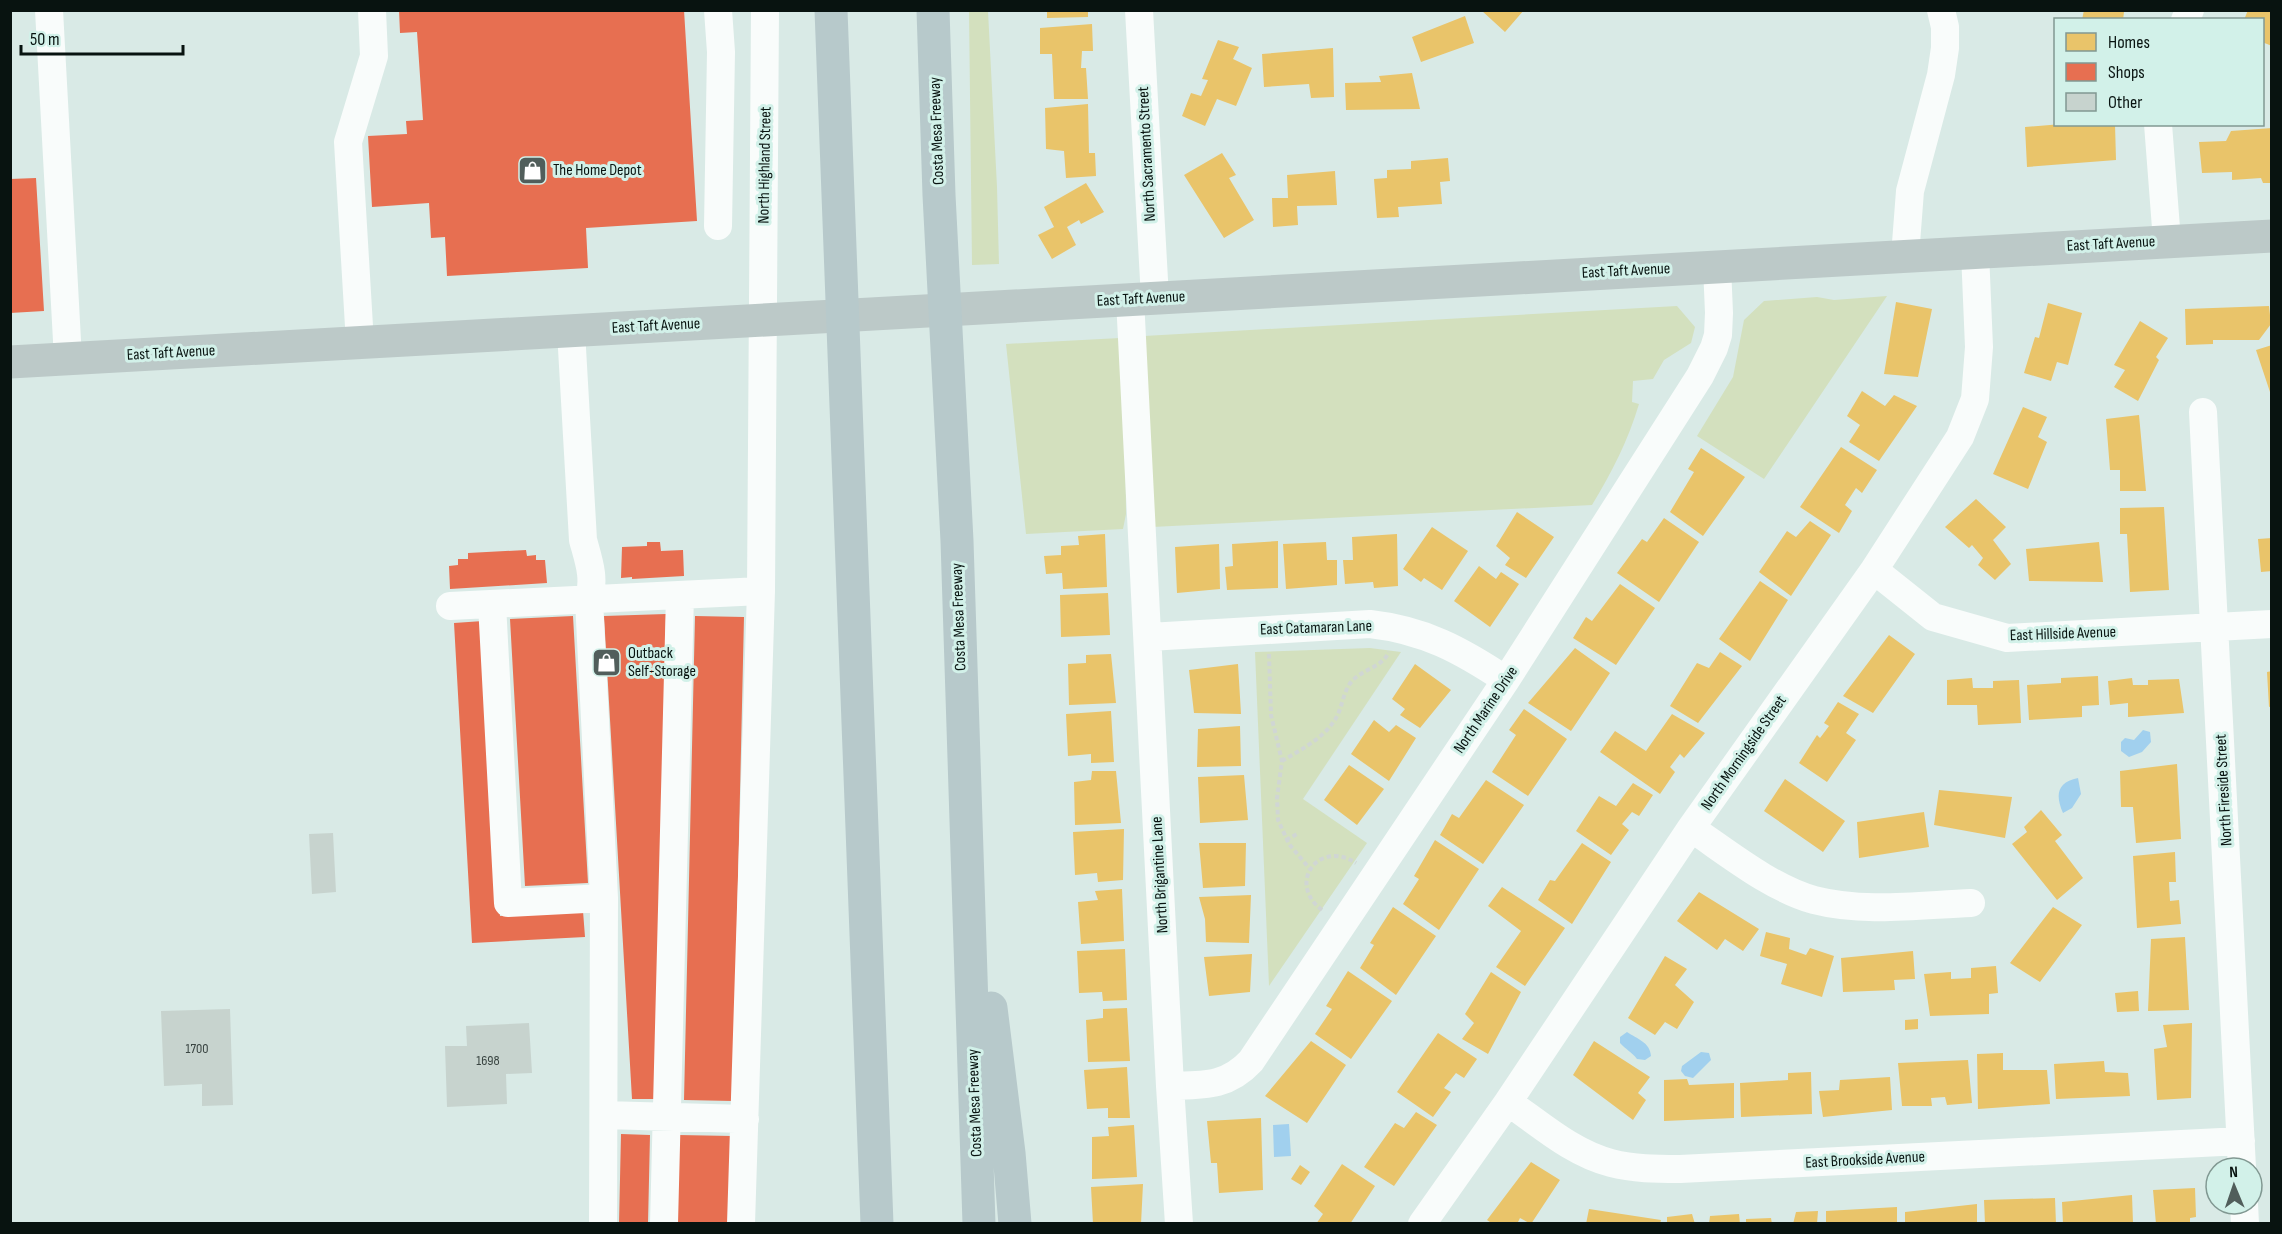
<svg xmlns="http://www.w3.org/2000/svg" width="2282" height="1234" font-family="'Sofia Sans Condensed',sans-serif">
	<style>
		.green { fill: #d3e0be }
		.water { fill: #a1d0ee }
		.homes { fill: #e9c46a }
		.shops { fill: #e76f51 }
		.building { fill: #c7d3ce }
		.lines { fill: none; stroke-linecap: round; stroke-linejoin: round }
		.path { stroke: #d0d6d4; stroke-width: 4; stroke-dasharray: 4.5 3; stroke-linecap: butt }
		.minor { stroke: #f9fcfb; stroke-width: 28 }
		.major { stroke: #bcc9c8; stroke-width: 33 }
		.highway { stroke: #b7c9cb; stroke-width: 33 }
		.labels { text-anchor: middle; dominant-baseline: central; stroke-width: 6; stroke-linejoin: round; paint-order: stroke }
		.number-label { font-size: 14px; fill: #3a4542 }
		.street-label { font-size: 16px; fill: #081310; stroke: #d2f1e9 }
		.poi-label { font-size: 16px; fill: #081310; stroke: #d2f1e9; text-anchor: start }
	</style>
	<rect width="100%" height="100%" fill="#d9eae6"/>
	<path class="green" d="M969,11H988L997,187L999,264L972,265Z
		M1887,296L1764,479L1697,436L1733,377L1744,320L1764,301L1817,297L1834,300Z
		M1677,306L1695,327L1691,343L1664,360L1653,379L1633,381L1632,402L1639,404C1628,441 1612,472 1592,505L1152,527L1144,336Z
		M1120,338L1125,401L1126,514L1123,529L1026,534L1006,344Z
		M1370,648L1401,652L1303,799L1367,843L1269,986L1255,652Z"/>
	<path class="water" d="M2143,730L2150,732L2151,742L2142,752L2129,757L2121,751V742L2125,738L2134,740Z
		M2078,778L2081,794L2072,808L2063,813C2055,795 2057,782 2078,778Z
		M1627,1032C1637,1039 1650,1042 1651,1056L1645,1060L1637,1059C1632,1052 1625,1049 1620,1043V1037Z
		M1701,1052L1709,1053L1711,1060L1693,1078L1685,1076L1681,1071L1682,1066Z
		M1289,1124L1291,1156L1274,1157L1273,1125Z"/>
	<path class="homes" d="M1047,10H1088V17L1047,18Z
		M1481,10H1524L1505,32Z
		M2084,10H2114L2124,12L2123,20H2082Z
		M2248,10H2272V46L2262,42V20H2244Z
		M1465,16L1474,43L1421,62L1412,37Z
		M1092,24L1093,51H1082L1081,68H1086L1088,99H1054L1052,54H1040V28Z
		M1218,40L1239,47L1233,59L1252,68L1236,106L1217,99L1205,126L1182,116L1191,93L1201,96L1208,80L1202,79Z
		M1333,48L1334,97L1311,98L1309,84L1264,87L1262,54Z
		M1412,73L1420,109L1346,110L1345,83L1381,82L1379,76Z
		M1088,104L1089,153H1095L1096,176L1066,178L1064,151L1046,149L1045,108Z
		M2062,124H2115L2116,160L2027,167L2025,127Z
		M2272,128V183H2263L2261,178L2232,180V172L2202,173L2199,142L2226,141L2231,131Z
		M1222,153L1236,175L1229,178L1254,220L1224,238L1184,175Z
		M1448,158L1450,181L1440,182L1442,204L1398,207L1399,217L1377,218L1374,179L1387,178V170L1411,169V161Z
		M1335,171L1337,205L1297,206L1298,225L1273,227L1272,198H1288L1287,175Z
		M1086,183L1104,212L1081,224L1079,220L1067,227L1076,245L1052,259L1038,235L1054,227L1044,207Z
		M1896,302L1932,309L1918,377L1884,374Z
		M2048,303L2082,313L2068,365L2057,362L2051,381L2024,373L2035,337L2039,338Z
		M2269,306L2271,324L2259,340H2213V344L2186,345L2185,309Z
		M2140,321L2168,338L2156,357L2159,360L2138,401L2114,387L2125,370L2114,365Z
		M2272,345V395H2271L2256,350Z
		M1862,391L1885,406L1894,395L1917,406L1879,461L1849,442L1860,425L1847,416Z
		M2023,407L2047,417L2038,437L2047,442L2028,489L1993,474Z
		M2139,415L2146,491H2120V470H2110L2106,419Z
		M1841,447L1877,470L1862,493L1856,488L1845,505L1852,511L1839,533L1800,507Z
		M1701,448L1745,477L1703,536L1670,512L1694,472L1688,469Z
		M1976,499L2006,527L1993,540L2011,564L1995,580L1978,565L1983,558L1972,545L1969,548L1945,527Z
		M2164,507L2169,590L2130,592L2127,534H2120V508Z
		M1517,512L1554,537L1526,578L1505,565L1510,558L1496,546Z
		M1664,518L1699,542L1659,602L1617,573L1642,539L1647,542Z
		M1810,521L1831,535L1791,596L1759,572L1787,531L1796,537Z
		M1432,527L1468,551L1442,590L1424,578L1421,582L1403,569Z
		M1105,534L1107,587L1063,589L1062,573L1046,574L1044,556L1061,555V546L1079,545L1078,536Z
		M1397,534L1398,586L1374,588L1373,582L1345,584L1343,560H1353L1352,537Z
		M2272,538V571L2261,572L2258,539Z
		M1278,541V588L1227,590L1225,567L1233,566L1232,544Z
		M1326,542L1327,560H1337V585L1286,589L1283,544Z
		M2099,542L2103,582L2029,581L2026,549Z
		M1219,544L1220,589L1177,593L1175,547Z
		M1479,566L1496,579L1501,572L1519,584L1490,627L1454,601Z
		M1760,581L1788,600L1750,661L1719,639Z
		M1620,584L1655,608L1616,665L1573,638L1586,617L1592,621Z
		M1108,593L1110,635L1061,637L1060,595Z
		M1889,635L1915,654L1873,713L1843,696Z
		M1575,648L1610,673L1571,731L1528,703Z
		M1720,652L1742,666L1698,723L1670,706L1697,663L1709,668Z
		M1111,654L1116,703L1069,705L1068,664L1086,663V655Z
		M1238,664L1241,714L1194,713L1189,670Z
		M1415,664L1451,690L1420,728L1400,715L1405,709L1392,699Z
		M2272,671V706L2269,707L2267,672Z
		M2098,676L2099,705L2082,706V717L2029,720L2027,685L2061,683V678Z
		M1972,678L1973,688H1993V681L2019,680L2021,723L1978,725L1977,705H1947V680Z
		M2132,678L2133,685H2148V680L2179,679L2184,713L2128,717V703L2110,705L2108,681Z
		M1838,702L1859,714L1846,733L1856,740L1827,782L1799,763L1817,735L1820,738L1829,726L1824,723Z
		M1524,709L1567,739L1528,796L1492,772L1516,735L1509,730Z
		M1111,711L1114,762L1091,763V754L1068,756L1066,714Z
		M1672,714L1705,733L1684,758L1680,754L1670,767L1675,772L1660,794L1600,752L1615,731L1646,751Z
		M1374,720L1389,732L1396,725L1416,738L1389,781L1351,754Z
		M1240,726L1241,766L1197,767L1198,729Z
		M2177,764L2181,839L2136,843L2133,807H2121L2120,771Z
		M1349,765L1384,789L1357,825L1324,800Z
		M1092,771H1116L1121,823L1075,825L1074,782L1091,780Z
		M1244,775L1248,820L1200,823L1198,777Z
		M1785,779L1845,821L1823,852L1764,811Z
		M1486,780L1524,805L1483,864L1440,835L1452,814L1459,818Z
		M1633,783L1653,795L1639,816L1632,812L1622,824L1629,830L1611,855L1576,831L1599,796L1616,806Z
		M1939,790L2012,797L2005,838L1934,825Z
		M2041,810L2062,835L2055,841L2083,878L2057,900L2012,844L2027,832L2024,827Z
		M1924,812L1929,847L1859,858L1857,822Z
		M1124,829L1123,880L1098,882L1097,873L1075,875L1073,832Z
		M1435,840L1479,869L1439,930L1403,904L1419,879L1414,876Z
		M1199,843H1246L1245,886L1203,888Z
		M1582,843L1611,862L1572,924L1538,900L1550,880L1555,881Z
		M2175,852L2176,882H2169L2170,901L2179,900L2181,924L2137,928L2133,856Z
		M1502,887L1565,928L1525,986L1496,967L1521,931L1488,906Z
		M1122,889L1124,941L1081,944L1078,902L1098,900L1095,891Z
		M1699,892L1759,929L1743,951L1725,939L1717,950L1677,921Z
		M1251,895L1249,943L1206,942L1205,919L1199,897Z
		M1393,907L1436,936L1396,995L1360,968L1374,945L1370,943Z
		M2053,907L2082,925L2040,982L2010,963Z
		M1766,932L1790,938L1789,949L1806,955L1810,948L1834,956L1822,997L1781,984L1787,964L1760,956Z
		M2185,937L2189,1010L2148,1011L2151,939Z
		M1125,949L1127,1000L1103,1001L1102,992L1079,993L1077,951Z
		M1913,951L1915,979L1894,980L1895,990L1843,992L1841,958Z
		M1252,954L1250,992L1209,996L1204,957Z
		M1665,956L1687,969L1675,985L1694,1002L1677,1029L1665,1022L1655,1035L1628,1018Z
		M1996,966L1998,993L1989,994V1014L1930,1016L1924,974L1951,972V979L1971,978V968Z
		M1348,971L1392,1001L1351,1059L1315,1034L1332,1009L1326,1006Z
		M1491,972L1521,992L1488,1054L1462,1039L1474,1023L1465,1014Z
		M2138,991L2139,1011L2117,1012L2115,993Z
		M1127,1008L1130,1061L1088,1062L1086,1020L1103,1018V1009Z
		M1918,1019V1029L1905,1030V1020Z
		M2192,1023L2191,1098L2157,1100L2154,1049L2167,1047L2163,1025Z
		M1438,1033L1477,1059L1464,1078L1456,1073L1444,1088L1451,1092L1433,1117L1397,1092Z
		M1311,1041L1346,1065L1307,1123L1265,1096Z
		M1594,1041L1650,1077L1638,1093L1646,1100L1633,1120L1573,1075Z
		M2003,1053V1070H2047L2050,1104L1978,1109L1977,1054Z
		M1968,1060L1972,1103L1947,1105L1945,1097L1931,1098L1932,1106H1902L1898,1063Z
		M2104,1061L2105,1072L2128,1073L2130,1096L2056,1099L2054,1064Z
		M1127,1067L1130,1118H1108V1108L1087,1109L1084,1070Z
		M1811,1072L1812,1114L1741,1117L1740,1083L1788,1080V1073Z
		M1890,1077L1892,1110L1823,1117L1819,1091L1839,1090L1840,1080Z
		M1687,1079L1689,1085L1734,1083V1118L1664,1121V1080Z
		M1416,1112L1437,1125L1394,1186L1364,1167L1395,1123L1404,1128Z
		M1261,1118L1263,1190L1219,1193L1217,1163H1211L1207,1121Z
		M1134,1125L1137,1177L1092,1179V1137L1109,1136L1108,1127Z
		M1531,1162L1560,1180L1531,1224L1520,1218L1517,1224H1493L1487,1220Z
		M1342,1164L1375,1186L1350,1224H1316L1323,1214L1314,1206Z
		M1300,1165L1310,1172L1301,1185L1291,1179Z
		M1143,1184L1141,1224H1093L1091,1187Z
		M2195,1188L2196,1217L2190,1218V1224H2156L2153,1190Z
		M2132,1195L2133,1223L2063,1224L2062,1202Z
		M2055,1198L2056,1224H1985L1984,1200Z
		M1977,1204V1224H1905V1212Z
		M1897,1207V1224H1826V1211Z
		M1589,1209L1661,1220L1660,1224H1586Z
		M1818,1211L1817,1224H1793L1796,1212Z
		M1692,1214L1695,1224H1667V1217Z
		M1739,1214L1740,1224H1709L1710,1216Z
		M1771,1218L1772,1224H1746V1219Z"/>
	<path class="shops" d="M399,10H684L697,221L586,228L588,268L447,276L445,237L431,238L429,203L372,207L368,136L407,134L406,121L423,120L417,32L400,33Z
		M36,178L44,311L10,313V179Z
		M647,542H660L661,551L683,550L684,576L632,579V577L621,578L622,547L647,546Z
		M526,550L527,556L536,555V560H545L547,583L450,589L449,566L458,565V559H468V553Z
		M666,614L655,1099H632L604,616Z
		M573,616L588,883L525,886L510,619Z
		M695,616L744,617L733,1101L684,1100Z
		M483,621L500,916L583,911L585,937L472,943L454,623Z
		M621,1134L650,1135L648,1224H619Z
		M678,1135L732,1136L730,1224H675Z"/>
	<path class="building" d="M333,833L336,892L312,894L309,834Z
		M230,1009L233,1105L202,1106V1084L164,1086L161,1011Z
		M529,1023L532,1073L506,1074L507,1104L447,1107L445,1046H467L466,1026Z"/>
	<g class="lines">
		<path class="path" d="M1269,654L1271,715L1282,761L1277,798L1278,820L1289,844L1310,869
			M1282,761C1302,749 1328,736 1338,714C1343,703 1344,689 1353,680C1365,668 1381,668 1389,652
			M1286,840L1299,833
			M1322,910C1286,883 1319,839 1356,863"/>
		<path class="minor" d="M49,10L68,359
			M1139,10L1155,298
			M2185,20L2190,10
			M2158,124L2167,241
			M718,226L721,52L718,10
			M1905,256L1910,191L1941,75L1945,48V27L1941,10
			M1130,299L1170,1086L1179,1224
			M571,331L583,540C589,562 595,577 589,600L604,898L603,1224
			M360,343L348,142L374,56L372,10
			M2203,412L2242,1168
			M1874,570L1933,617L2007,638L2272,624
			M761,591L765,10
			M492,604L508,903L604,898
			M450,606L761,591L741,1224
			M1149,637L1370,624C1424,630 1461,650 1506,680
			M1691,828C1728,853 1771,888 1814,900C1864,913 1920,905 1971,903
			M1170,1086C1203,1085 1227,1087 1251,1061L1506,680L1700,376L1714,348L1718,335L1719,313L1717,266
			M1508,1102C1540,1124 1572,1153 1611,1163C1634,1169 1656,1169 1680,1169L2241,1141
			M604,1115L745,1119
			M2244,1204L2245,1224
			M664,1224L680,595
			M1422,1224L1508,1102L1691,828L1874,570L1960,437L1975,399L1979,347L1975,252"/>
		<path class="major" d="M10,362L2272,236"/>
		<path class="highway" d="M831,10L877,1224
			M933,10L939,195L957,541L979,1224
			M991,1008L1009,1153L1015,1224"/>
	</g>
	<defs>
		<symbol id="shop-square" viewBox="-11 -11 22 22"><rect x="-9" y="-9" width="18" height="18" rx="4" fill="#515e5b" stroke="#d2f1e9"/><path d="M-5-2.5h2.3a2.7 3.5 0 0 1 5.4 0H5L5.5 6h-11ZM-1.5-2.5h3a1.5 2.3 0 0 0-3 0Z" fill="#fff"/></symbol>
	</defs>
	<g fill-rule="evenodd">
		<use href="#shop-square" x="516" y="154" width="33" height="33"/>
		<use href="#shop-square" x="590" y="646" width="33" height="33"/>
	</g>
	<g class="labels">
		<g class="number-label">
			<text x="197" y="1048">1700</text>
			<text x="488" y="1060">1698</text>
		</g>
		<g class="street-label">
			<text transform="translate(937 131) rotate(-92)">Costa Mesa Freeway</text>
			<text transform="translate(1147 154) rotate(-93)">North Sacramento Street</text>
			<text transform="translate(765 165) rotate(-89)">North Highland Street</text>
			<text transform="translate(2111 244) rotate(-3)">East Taft Avenue</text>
			<text transform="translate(1626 271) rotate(-3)">East Taft Avenue</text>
			<text transform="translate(1141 299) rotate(-3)">East Taft Avenue</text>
			<text transform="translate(656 326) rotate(-3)">East Taft Avenue</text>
			<text transform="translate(171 353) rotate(-3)">East Taft Avenue</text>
			<text transform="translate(959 617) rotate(-92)">Costa Mesa Freeway</text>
			<text transform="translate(1316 628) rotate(-2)">East Catamaran Lane</text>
			<text transform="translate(2063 634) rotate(-2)">East Hillside Avenue</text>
			<text transform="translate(1486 710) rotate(-56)">North Marine Drive</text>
			<text transform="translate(1744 753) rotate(-55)">North Morningside Street</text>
			<text transform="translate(2224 790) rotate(-93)">North Fireside Street</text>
			<text transform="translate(1160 875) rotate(-93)">North Brigantine Lane</text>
			<text transform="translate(975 1103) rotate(-92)">Costa Mesa Freeway</text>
			<text transform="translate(1865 1160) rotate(-3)">East Brookside Avenue</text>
		</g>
		<g class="poi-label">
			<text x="553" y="170">The Home Depot</text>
			<text x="628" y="653">Outback<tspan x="628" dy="18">Self-Storage</tspan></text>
		</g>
	</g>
	<rect width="2282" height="1234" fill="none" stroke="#081310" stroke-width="24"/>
	<rect x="2054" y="18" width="210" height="108" fill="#d2f1e9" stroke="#819892" stroke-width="1.5"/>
	<rect x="2066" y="33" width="30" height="18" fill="#e9c46a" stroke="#819892" stroke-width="1.5"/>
	<text x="2108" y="48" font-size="18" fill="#081310">Homes</text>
	<rect x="2066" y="63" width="30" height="18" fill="#e76f51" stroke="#819892" stroke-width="1.5"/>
	<text x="2108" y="78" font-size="18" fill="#081310">Shops</text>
	<rect x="2066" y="93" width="30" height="18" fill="#c7d3ce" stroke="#819892" stroke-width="1.5"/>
	<text x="2108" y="108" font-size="18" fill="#081310">Other</text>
	<g transform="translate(2234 1186) rotate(358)"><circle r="28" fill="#d2f1e9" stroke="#819892" stroke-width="1.5"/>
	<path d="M0-4.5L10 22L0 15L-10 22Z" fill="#515e5b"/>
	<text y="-9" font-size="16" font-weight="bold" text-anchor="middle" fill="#081310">N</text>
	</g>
	<path d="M21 45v9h162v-9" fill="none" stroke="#081310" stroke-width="3"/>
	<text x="30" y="45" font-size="18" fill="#081310" stroke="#d2f1e9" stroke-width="4.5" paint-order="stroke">50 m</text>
</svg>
